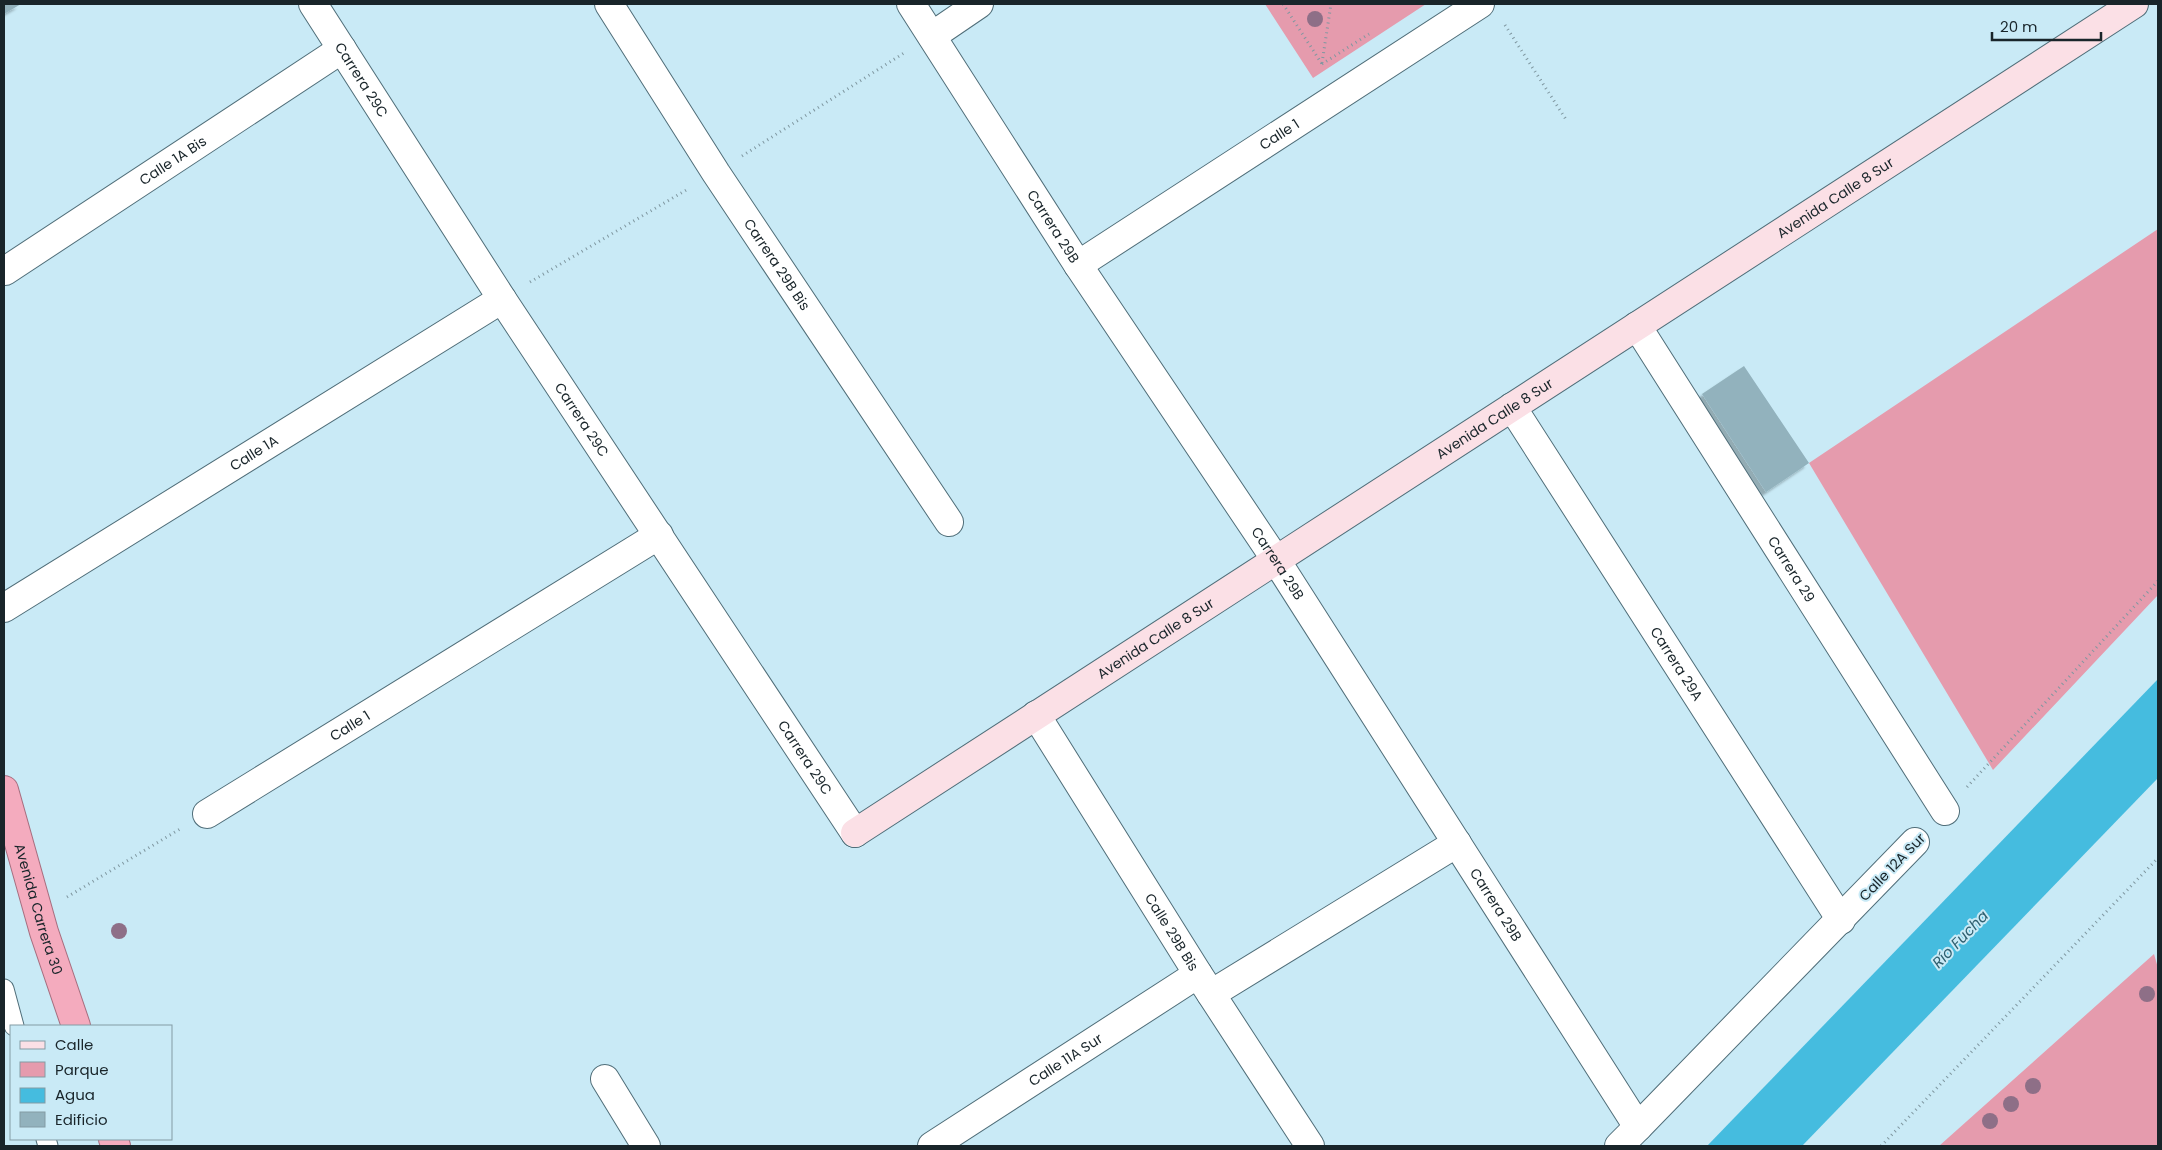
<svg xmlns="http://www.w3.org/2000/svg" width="2162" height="1150" font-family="Poppins,sans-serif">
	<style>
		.green { fill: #e59bad }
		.water { fill: #45bcdf }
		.building { fill: #92b2bd; filter: url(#shadow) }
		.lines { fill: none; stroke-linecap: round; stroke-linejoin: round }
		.service-casing { stroke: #506e79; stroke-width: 21 }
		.pedestrian-casing { stroke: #506e79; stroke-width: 30 }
		.minor-casing { stroke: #506e79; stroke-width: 30 }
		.secondary-casing { stroke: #506e79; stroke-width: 30 }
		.trunk-casing { stroke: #a66e7f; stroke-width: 30 }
		.path { stroke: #7f97a0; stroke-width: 3; stroke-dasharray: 1 4; stroke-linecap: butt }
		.service { stroke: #fff; stroke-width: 19 }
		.pedestrian { stroke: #fff; stroke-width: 28 }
		.minor { stroke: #fff; stroke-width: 28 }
		.secondary { stroke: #fbe0e6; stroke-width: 28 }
		.trunk { stroke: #f4abbe; stroke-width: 28 }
		.tree { fill: #8e6f87 }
		.labels { text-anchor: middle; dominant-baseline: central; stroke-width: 4; stroke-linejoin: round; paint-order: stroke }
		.street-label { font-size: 14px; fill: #19252a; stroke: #c9eaf6 }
		.water-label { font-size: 15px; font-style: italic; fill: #2f5f6f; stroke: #c9eaf6 }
	</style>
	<defs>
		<filter id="shadow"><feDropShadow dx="-4.5" dy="4.5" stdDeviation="1" flood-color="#0004"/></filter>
	</defs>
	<rect width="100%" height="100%" fill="#c9eaf6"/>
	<path class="green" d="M1265,4H1426L1313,78Z
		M2158,229V595L1993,770L1809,463Z
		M2154,954L2158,968V1146H1939Z"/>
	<path class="water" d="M2158,679V778L1802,1146H1707Z"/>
	<path class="building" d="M4,4H21L4,14Z
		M1744,366L1809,463L1766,492L1702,394Z"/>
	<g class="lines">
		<defs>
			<path id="service" d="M4,989L14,1026
				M46,1139L48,1146"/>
			<path id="pedestrian" d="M1211,994L1457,843
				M1619,1146L1638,1127"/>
			<g id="minor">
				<path id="s1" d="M313,4L502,299L855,833"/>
				<path id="s2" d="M609,4L716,173L949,522"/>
				<path id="s3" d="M911,4L1078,265L1276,560L1638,1127L1915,842"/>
				<path d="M932,36L979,4"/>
				<path id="s4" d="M1078,265L1480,4"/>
				<path id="s5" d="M5,271L342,49"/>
				<path id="s6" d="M1637,326L1945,811"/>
				<path id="s7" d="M1512,407L1841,920"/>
				<path id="s8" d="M4,608L502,299"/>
				<path id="s9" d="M1036,715L1198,974L1310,1146"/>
				<path id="s10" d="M207,814L659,535"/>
				<path d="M605,1079L646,1146"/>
				<path id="s11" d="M932,1146L1198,974"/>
			</g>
			<g id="secondary">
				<path id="s12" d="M855,833L2134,4"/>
			</g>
			<g id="trunk">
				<path id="s13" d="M4,790L44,932L76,1026"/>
				<path d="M113,1139L116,1146"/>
			</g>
		</defs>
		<use href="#service" class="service-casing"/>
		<use href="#pedestrian" class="pedestrian-casing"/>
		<use href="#minor" class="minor-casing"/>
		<use href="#secondary" class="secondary-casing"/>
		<use href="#trunk" class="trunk-casing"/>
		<path class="path" d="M1283,4L1322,64
			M1505,25L1567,121
			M1322,63L1331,4
			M1322,64L1369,34
			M742,156L904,53
			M530,282L688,189
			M1967,787L2158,581
			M67,897L180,829
			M1881,1146L2158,858"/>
		<use href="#service" class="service"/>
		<use href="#pedestrian" class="pedestrian"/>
		<use href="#minor" class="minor"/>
		<use href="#secondary" class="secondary"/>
		<use href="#trunk" class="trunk"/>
	</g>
	<g class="tree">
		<circle cx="1315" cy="19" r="8"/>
		<circle cx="119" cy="931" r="8"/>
		<circle cx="2147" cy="994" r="8"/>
		<circle cx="2033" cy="1086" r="8"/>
		<circle cx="2011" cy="1104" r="8"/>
		<circle cx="1990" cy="1121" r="8"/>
	</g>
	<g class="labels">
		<g class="street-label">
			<text stroke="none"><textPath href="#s1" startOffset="90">Carrera 29C</textPath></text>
			<text stroke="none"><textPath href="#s4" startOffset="240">Calle 1</textPath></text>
			<text stroke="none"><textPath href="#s5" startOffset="201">Calle 1A Bis</textPath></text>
			<text stroke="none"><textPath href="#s12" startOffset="1168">Avenida Calle 8 Sur</textPath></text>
			<text stroke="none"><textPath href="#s3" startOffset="264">Carrera 29B</textPath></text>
			<text stroke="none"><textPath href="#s2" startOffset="310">Carrera 29B Bis</textPath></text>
			<text stroke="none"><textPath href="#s12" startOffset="762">Avenida Calle 8 Sur</textPath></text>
			<text stroke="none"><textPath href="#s1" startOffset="495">Carrera 29C</textPath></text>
			<text stroke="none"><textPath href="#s8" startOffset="294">Calle 1A</textPath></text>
			<text stroke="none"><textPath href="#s3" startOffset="669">Carrera 29B</textPath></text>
			<text stroke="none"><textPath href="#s6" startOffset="288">Carrera 29</textPath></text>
			<text stroke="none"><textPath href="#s12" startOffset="358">Avenida Calle 8 Sur</textPath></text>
			<text stroke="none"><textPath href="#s7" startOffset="305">Carrera 29A</textPath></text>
			<text stroke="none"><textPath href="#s10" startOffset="168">Calle 1</textPath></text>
			<text stroke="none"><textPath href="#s1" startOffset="900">Carrera 29C</textPath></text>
			<text transform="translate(1892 867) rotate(-46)">Calle 12A Sur</text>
			<text stroke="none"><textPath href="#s3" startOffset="1074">Carrera 29B</textPath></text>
			<text stroke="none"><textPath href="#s13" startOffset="124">Avenida Carrera 30</textPath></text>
			<text stroke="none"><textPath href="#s9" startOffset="256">Calle 29B Bis</textPath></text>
			<text stroke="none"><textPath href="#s11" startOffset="159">Calle 11A Sur</textPath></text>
		</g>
		<g class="water-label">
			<text transform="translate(1960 939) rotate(-46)">Río Fucha</text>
		</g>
	</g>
	<rect width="2162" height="1150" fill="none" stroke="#19252a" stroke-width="10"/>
	<rect x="10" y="1025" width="162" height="115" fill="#c9eaf6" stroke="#839ba4"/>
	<rect x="20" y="1041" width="25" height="8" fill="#fbe0e6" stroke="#839ba4"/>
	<text x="55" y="1050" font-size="15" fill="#19252a">Calle</text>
	<rect x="20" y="1062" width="25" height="15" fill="#e59bad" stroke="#839ba4"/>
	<text x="55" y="1075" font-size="15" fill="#19252a">Parque</text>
	<rect x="20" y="1088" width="25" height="15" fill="#45bcdf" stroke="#839ba4"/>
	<text x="55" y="1100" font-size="15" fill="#19252a">Agua</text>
	<rect x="20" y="1112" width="25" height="15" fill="#92b2bd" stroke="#839ba4"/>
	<text x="55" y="1125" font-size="15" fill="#19252a">Edificio</text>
	<path d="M1992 32v8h109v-8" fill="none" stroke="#19252a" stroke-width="2.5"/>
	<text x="2000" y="32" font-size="15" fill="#19252a" stroke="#c9eaf6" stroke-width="4" paint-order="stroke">20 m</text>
</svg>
